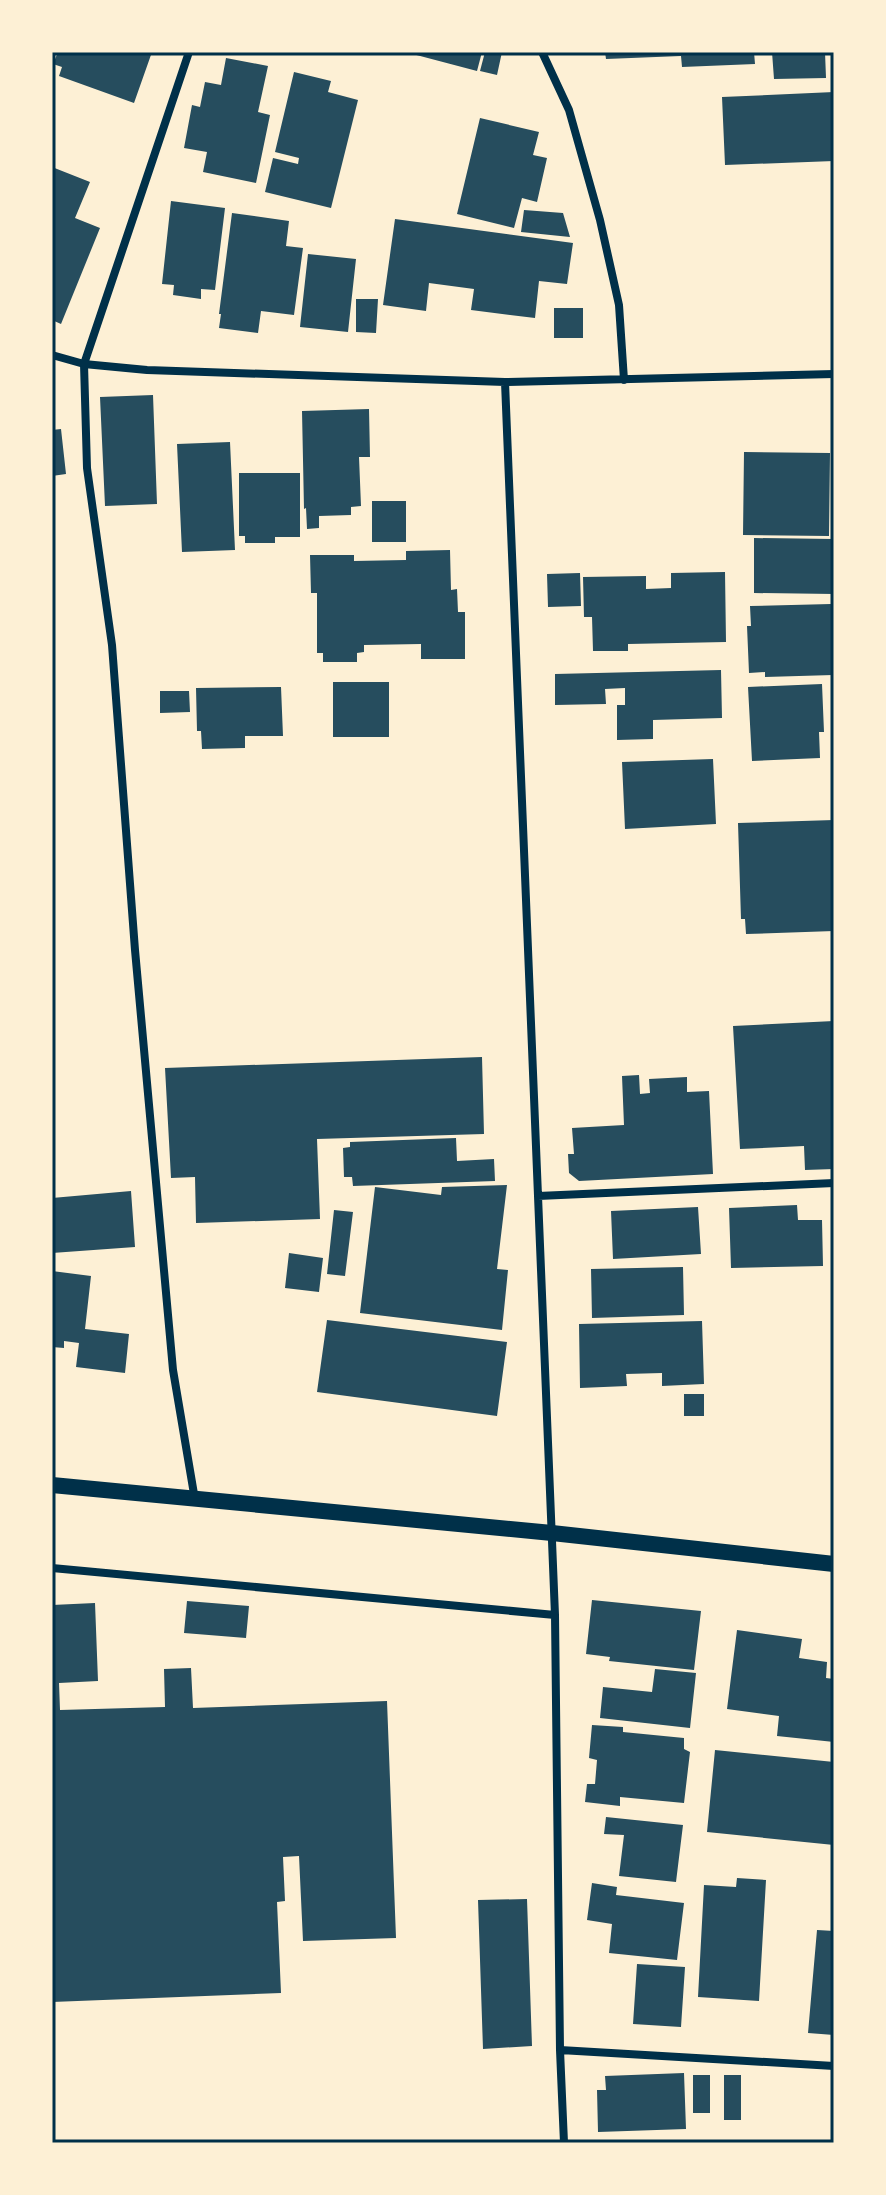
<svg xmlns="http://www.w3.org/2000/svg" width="886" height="2195" font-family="'Fira Sans Condensed',sans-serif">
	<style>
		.building { fill: #264d5e }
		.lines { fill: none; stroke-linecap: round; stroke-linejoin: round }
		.minor { stroke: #003049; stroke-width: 8 }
		.secondary { stroke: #003049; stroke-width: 16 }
		.neatline { fill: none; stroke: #003049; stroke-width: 3 }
	</style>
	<rect width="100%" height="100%" fill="#fdf0d5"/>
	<path class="building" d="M58,52H152L134,103L59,76L62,67L53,64Z
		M405,52H482L477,71Z
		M485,52H502L497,75L480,71Z
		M605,52H754L755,64L682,67L681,56L606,59Z
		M772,52H825L826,78L774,79Z
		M226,58L268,66L258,112L270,115L256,183L203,172L207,152L184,148L192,105L200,107L205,82L221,85Z
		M294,72L331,81L328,92L358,100L331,208L265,192L273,158L298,164L299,158L275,152Z
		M834,92V161L725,165L722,97Z
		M480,118L539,132L533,155L547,158L537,202L522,198L514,228L457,214Z
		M52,167L90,182L75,218L100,228L61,324L52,320Z
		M171,201L225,208L215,290L201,289V299L173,295L174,285L162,284Z
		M524,210L563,213L570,237L521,232Z
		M232,213L289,221L286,246L303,248L294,315L261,311L258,333L219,328L221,314H219Z
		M395,219L573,243L567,284L539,281L535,318L471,310L474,289L429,283L426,311L383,305Z
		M308,254L356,259L348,332L300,327Z
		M356,299H378L376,333L356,332Z
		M554,308H583V338H554Z
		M153,395L157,504L105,506L100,397Z
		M369,409L370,457H359L361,506L351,507V515L319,516V528L307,529L306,508L304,509L302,411Z
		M61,429L66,474L52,476V430Z
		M230,442L235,550L182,552L177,444Z
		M744,452L830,453L829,536L743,535Z
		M239,473H300V537H275V543H245V536H239Z
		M372,501H406V542H372Z
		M754,538L834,539V594L754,593Z
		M450,550L451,590L457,589L458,612H465V659H421V644L364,645V652L357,653V662H323V653H317V593H311L310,555H354V561L406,560V551Z
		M725,572L726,642L628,644V651H593L592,617H584L583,577L646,576V589L671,588V573Z
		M580,573L581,606L548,607L547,574Z
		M831,604L833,675L765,677V672L749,673L747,626H751L750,606Z
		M721,670L722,718L653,720V739L617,740V705H625V688L605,689L606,704L555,705V674Z
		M333,682H389V737H333Z
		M822,684L824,732H819L820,758L752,761L748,687Z
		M281,687L283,736H245V748L202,749L201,731H197L196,688Z
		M160,691H189L190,712L160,713Z
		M713,759L716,824L625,829L622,762Z
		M834,820V931L746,934L745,919H741L738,823Z
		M834,1021V1169L805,1170L804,1146L740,1149L733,1026Z
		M482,1057L484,1134L317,1139L320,1219L196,1223L195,1177L171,1178L165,1068Z
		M639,1075L640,1094L650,1093L649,1079L687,1077V1092L709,1091L713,1174L579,1181L569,1173L568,1154H574L572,1128L624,1125L622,1076Z
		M456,1138L457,1161L494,1159L495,1181L353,1186L352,1177H344L343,1148L350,1147V1142Z
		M507,1185L497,1269L508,1270L502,1330L360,1313L375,1187L441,1195L442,1187Z
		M131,1191L135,1247L52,1253V1198Z
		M797,1205L798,1220H822L823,1266L731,1268L729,1208Z
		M698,1207L701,1254L613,1259L611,1211Z
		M334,1210L353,1212L345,1276L327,1274Z
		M289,1253L323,1258L319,1292L285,1288Z
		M683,1267L684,1315L592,1318L591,1269Z
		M52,1271L91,1276L85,1329L129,1334L125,1373L76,1367L79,1343L64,1341V1348L52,1347Z
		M327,1320L507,1342L497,1416L317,1392Z
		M702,1321L704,1384L662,1386V1373L626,1374L627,1386L580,1388L579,1324Z
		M684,1394H704V1416H684Z
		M592,1600L701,1611L694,1670L609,1661L610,1657L586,1654Z
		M187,1601L249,1606L246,1638L184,1633Z
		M95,1603L98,1681L59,1683L60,1710L165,1707L164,1669L191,1668L193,1708L387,1701L396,1938L303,1941L299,1856L283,1857L285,1901L277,1902L281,1993L52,2002V1605Z
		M737,1630L802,1639L799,1658L827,1662L826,1678L834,1679V1742L777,1736L779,1716L727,1709Z
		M655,1669L696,1673L690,1728L600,1718L603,1687L652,1692Z
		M592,1725L623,1727V1732L684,1738V1749L690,1752L684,1803L620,1797V1806L585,1802L587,1784H595L597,1760L589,1758Z
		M715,1750L834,1762V1845L707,1832Z
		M606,1817L683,1825L676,1882L619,1876L624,1835L604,1834Z
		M737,1878L766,1880L759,2001L698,1997L704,1885L736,1887Z
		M592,1883L617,1887L616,1895L684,1903L677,1960L609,1953L612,1924L587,1920Z
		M527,1899L532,2046L483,2049L478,1900Z
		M817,1930L834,1931V2035L808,2033Z
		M637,1964L685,1967L681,2027L633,2024Z
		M684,2073L686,2129L598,2132L597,2090H606L605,2076Z
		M693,2075H710V2113H693Z
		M724,2075H741V2120H724Z"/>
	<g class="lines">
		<path class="minor" d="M189,52L84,364L87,468L112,645L135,950L173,1370L195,1500
			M542,52L569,110L600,220L619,305L624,380
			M52,355L84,364L147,370L505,382L834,374
			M505,382L555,1615L560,2050L564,2143
			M538,1196L834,1183
			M52,1568L555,1615
			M560,2050L834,2066"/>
		<path class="secondary" d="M52,1485L552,1533L834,1564"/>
	</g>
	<rect width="886" height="2195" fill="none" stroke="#fdf0d5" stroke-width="108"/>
	<rect x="54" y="54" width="778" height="2087" class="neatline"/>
</svg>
